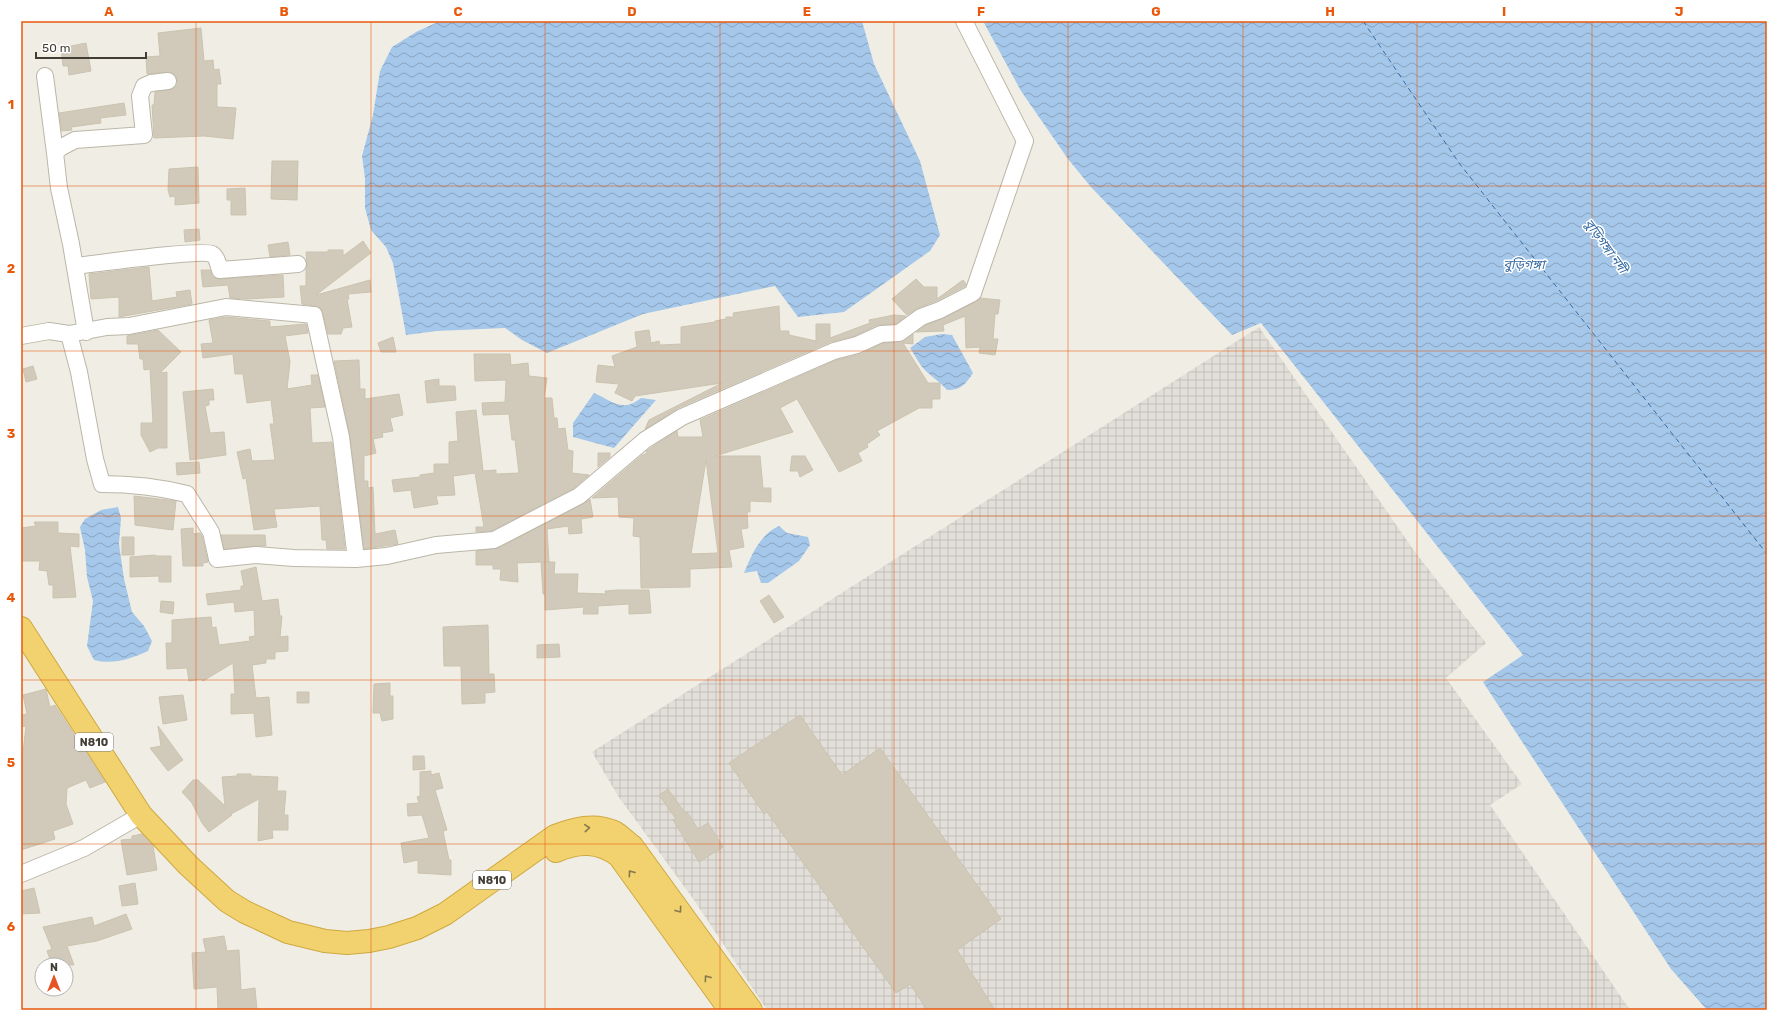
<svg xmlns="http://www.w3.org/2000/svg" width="1788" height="1031" font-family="Rubik,'Noto Sans Bengali',sans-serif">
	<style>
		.industrial { fill: url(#industrial-grid) }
		.water { fill: url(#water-waves) }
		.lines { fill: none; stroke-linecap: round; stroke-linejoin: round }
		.ferry { stroke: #386ca4; stroke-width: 1; stroke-dasharray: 5 4; stroke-linecap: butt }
		.building { fill: #d1cabb; stroke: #cbc3af; fill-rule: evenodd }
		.street-casing { stroke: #bbb6a8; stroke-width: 18 }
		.highway-casing { stroke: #cfa840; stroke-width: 24 }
		.street { stroke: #fff; stroke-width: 16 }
		.highway { stroke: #f1d26e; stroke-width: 22 }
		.oneway { stroke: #88794c }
		.grid { fill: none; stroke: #e8590c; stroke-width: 1; stroke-opacity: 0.55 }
		.labels { text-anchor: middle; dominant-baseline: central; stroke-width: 3; stroke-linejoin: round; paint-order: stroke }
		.shield { fill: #fff; stroke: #7b7872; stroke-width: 1 }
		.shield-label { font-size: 11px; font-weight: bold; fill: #423e35 }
		.water-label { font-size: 13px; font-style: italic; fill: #386ca4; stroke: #fff }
		.neatline { fill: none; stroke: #e8590c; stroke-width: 1.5 }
		.grid-label { font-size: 13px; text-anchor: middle; font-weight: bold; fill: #e8590c }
	</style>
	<defs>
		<pattern id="industrial-grid" width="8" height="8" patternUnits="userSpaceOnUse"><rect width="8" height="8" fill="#e2dfd9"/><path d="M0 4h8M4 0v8" fill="none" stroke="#c3c0bb"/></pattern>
		<pattern id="water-waves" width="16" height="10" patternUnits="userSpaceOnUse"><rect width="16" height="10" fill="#a5c7e9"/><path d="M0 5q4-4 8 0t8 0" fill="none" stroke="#88a3be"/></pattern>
	</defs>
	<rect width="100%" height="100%" fill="#f0eee4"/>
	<path class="industrial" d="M1259,327L1415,552L1486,643L1446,678L1522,784L1490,805L1630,1010H767L694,900L618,796L592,752Z"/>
	<path class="water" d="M440,21H862L874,64L920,161L940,235L930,251L844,312L798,317L775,286L643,314L547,353L522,340L505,328L437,331L406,335L393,263L386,247L371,230L365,208V178L362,156L373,115L380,71L392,47L416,32Z
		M983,21H1767V1010H1707L1671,969L1483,682L1523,655L1261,323L1232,335L1091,187L1068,159L1021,91Z
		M942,334L952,335L973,373C965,385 961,390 947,390C941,383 935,379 928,373C920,366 916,357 910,348L925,337Z
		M594,393C612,401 623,413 641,398L656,400L614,448L573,437V423Z
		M118,507L121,518L119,544L124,579L132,612L144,626L152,641L148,651C130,659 113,665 94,660L87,646L93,601L87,577L85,550L80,527L85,519L101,510Z
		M779,526L787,533L808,537L810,545L799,561L768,583H761L757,571L744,573C751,556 760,534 779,526Z"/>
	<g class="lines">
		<path class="ferry" d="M1363,21L1459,163L1767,554"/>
	</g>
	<path class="building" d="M201,28L204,61L213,60L214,70L219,69L221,84H217V107L236,108L233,139L204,136L154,138L152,105H154L155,92L173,89L177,85V80L176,76L171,72L147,74L146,57L160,56L158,33Z
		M86,43L91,71L69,75L68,66H63L61,48Z
		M124,103L126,115L100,118L101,123L71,127L72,130L62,131L59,113Z
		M272,161H298L297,200L271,199Z
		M198,167L199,203L175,205V196L170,197L168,190L169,169Z
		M245,188L246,215H231V200H227V189Z
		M199,229L200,240L185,242L184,230Z
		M363,241L371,253L316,295L370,280L371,292L348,294L349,299H347L352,327L343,328L341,334H328L323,313L321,308L315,306L302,304L300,286H306V269L307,264L306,252H328V250H343V256Z
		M288,242L290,255L270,257L268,245Z
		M149,267L152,301L177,297L176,292L190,290L192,304L119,317V297L91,299L89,274Z
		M201,270H210L213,277L220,279L283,275L284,297L247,299L230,298L228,285L203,287Z
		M916,279L924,287H937V299L963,280L966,284L965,286L936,301L918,308L907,315L892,299Z
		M980,298L1000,300L998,314H995L993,339H998L995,355L979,353L980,347L966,348L965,316L943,325L944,331L916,332L926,325L944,318L977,301Z
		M779,306L780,331H789V335L816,341V324H830V338L870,323L869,320L894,315L906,316L896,324L877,325L854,336L830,342L678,408L645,429L649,420L722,383L635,396L632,401L615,393L619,384L596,382L598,365L615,367L612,356L637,347L635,332L649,330L651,343L659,341L660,345L681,344V327L715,322V321L726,319V317H734L733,313Z
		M226,317L270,321V327L306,324L308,333L285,336L290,362L287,389L312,385L311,375H318L325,407L310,408L312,443L332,442L345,549H327L326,540H322L320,506L274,509L277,527L254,530L246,478L243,479L237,452L250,449L252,461L275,460L270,424H274L271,400L247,403L243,374H235L233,354L203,358L201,344L213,343L209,320Z
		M158,330L181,352L160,373L167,372V448H158L150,452L141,435V423H153L150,369L144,370L143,359H140L138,344H127V336Z
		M913,334V344L903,343L928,383H940V399H932V408H919L877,431L880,435L867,444L868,447L858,453L862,461L839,472L797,399L780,408L793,432L715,456H760L763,488H771V502L750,501V512H747L748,528L741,529L744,547L729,550L732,567L690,569V587L641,588L640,537L633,536L634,518L619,517L618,497L592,498L641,456L647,453L646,451L651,448L677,431L678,437H703L700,420L837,360L861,354L883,343L900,342ZM706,460L718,553L691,554Z
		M393,337L396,352H381L378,343Z
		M474,354H510L511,365L528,363L529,376L547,378L544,398H552L554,418H557L558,429L565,428L568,450L573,451L572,473L589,475L574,488L491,531L476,532V527H484L475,473L453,476L455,495L436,496L438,504L414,508L411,490L394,492L392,480L420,477V475L434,473V464H449V442L458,441L456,412L476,410L483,471L496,470V474L519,473L515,440H512L509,414L483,415L482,403L505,402L506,380L475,381Z
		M359,360L360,389H365V399L399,394L403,415L390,418L393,431L382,433L383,437L373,439L376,453L364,456V481H368V488L373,487L375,534L395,530L398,544L364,549L350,436L334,361Z
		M33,366L37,379L26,382L23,369Z
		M439,379V386H455L456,400L427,403L425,381Z
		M213,389L214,400H209V405L205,406L210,433L224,432L226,455L190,460L183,392Z
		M598,453H610V457L598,467Z
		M792,456H805L813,470L800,477L798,471H790Z
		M199,462L200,473L177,475L176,463Z
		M134,496L176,501L173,530L135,525Z
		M590,499L593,517L581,519L582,533L569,534L568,526L547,529L549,562H543H555L554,574H578L577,593L606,594L605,591L617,590H649L651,613L629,614V604L598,606V614H583L584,607L545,610V594H543L541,562L517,563L518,582L500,580L501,569H493V565H476V551L498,548L583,504Z
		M34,522H58V533L79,534V547L70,546L76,597L53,598V585H49L47,571L39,570L40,561H21V528L36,526Z
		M193,528V534L200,533L202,536L208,562L203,563V566H183L181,529Z
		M221,535H265L266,546H255L224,549Z
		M122,537H134V555H122Z
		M155,555L156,556H171V582H159V576L130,577V557Z
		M256,567L262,601L278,599L280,616H282L280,637L288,636V651L275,652V659H266V663L252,665L256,698L269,697L272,735L256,737L254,713L231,714V694H235L233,663L203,681L201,679L189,681L187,668L167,669L166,643H172V620L211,617L212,628L216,627L219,645L250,641L249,637L255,636L254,610L235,612L234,602L208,605L206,594L241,590V586H244L241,571Z
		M769,595L784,617L774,623L760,601Z
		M161,601L174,602L173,614L160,612Z
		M488,625L489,674H494L495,692L485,693V703L462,704L461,666H444L443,627Z
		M559,644L560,657L537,658V645Z
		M390,683V696H393V719L382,721L380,713H373L374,684Z
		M46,689L50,707L55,705L105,782L90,788L86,780L67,788L66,804L73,824L53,831L55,839L21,850V770L26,726L21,727V715L27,714L23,695Z
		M297,692H309V703H297Z
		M183,695L187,720L163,724L159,697Z
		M800,715L842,775L880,748L1001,919L957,950L995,1010H927L910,984L896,993L767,812L764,814L729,763Z
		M158,726L183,760L168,771L150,748L161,746Z
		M413,756H424L425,769L413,770Z
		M431,771V775L439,773L443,788L435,790L447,830L443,831L449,860H451V875L418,873V860L404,863L401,843L429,838L422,815L408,816L407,804L419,803L417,797L420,796V772Z
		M237,774H251V776L278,777L277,791H286L284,815H288V830H272L273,838L258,841L259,799L231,814L232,815L209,832L202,823L192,803L182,792L193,780H198L225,806L222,777L237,776Z
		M668,789L685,813L687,812L698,829L708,823L723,847L699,862L673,820L676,819L659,795Z
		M142,834L153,846L157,870L127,875L121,840L132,839V836Z
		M135,883L138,904L122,906L119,886Z
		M34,888L40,913L21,914V891Z
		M126,914L132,929L97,941L67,946L74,965H52L47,951L52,949L43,927L92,917L94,926Z
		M224,936L227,951L239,950L241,990L255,988L257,1010H218L217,987L194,989L192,953L206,952L203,939Z"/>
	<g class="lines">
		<defs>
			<path id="street" d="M45,76L55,153
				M75,266C95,264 200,249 212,254C217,257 218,264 220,270L298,264
				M86,332L71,244L59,188L55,153L60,148L75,140L144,135L140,96L144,86L151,83L168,81
				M69,334L107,327L129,326L226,307L314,315L341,437L356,559
				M21,336L49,331L69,334L79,372L95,459L102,484C132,484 159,487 187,494L211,532L217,559L256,555L294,558L356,559L387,556L436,545L494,540L579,496L645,440L682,417L834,351L857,345L881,334L899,333L921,317L940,310L973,293L1025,141L964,21
				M21,874L84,848L141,815"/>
			<path id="highway" d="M21,628L141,815L188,865L227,901L245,912L288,932L325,941L347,943L369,941L389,937L417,928L445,914L555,836C574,829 594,823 614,832C620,835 626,842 632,846L751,1010
				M556,851C579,841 599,841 619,856L730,1010"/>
		</defs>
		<use href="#street" class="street-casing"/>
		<use href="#highway" class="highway-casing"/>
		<use href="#street" class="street"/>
		<use href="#highway" class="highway"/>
	</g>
	<defs><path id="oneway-chevron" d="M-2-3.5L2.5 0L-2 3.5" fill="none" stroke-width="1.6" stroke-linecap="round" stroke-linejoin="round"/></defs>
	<g class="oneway">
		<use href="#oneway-chevron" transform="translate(587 828) rotate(-5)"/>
		<use href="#oneway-chevron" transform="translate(631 873) rotate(-126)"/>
		<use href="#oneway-chevron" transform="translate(679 910) rotate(54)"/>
		<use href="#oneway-chevron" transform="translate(707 978) rotate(-126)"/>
	</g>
	<path class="grid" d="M196,21V1010M371,21V1010M545,21V1010M720,21V1010M894,21V1010M1068,21V1010M1243,21V1010M1417,21V1010M1592,21V1010M21,186H1767M21,351H1767M21,516H1767M21,680H1767M21,844H1767"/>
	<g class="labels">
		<g class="shield">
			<rect x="75" y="733" width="38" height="18" rx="3"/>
			<rect x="473" y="871" width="38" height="18" rx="3"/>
		</g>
		<g class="shield-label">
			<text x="94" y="742">N810</text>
			<text x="492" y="880">N810</text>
		</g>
		<g class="water-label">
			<text transform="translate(1606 246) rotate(54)">বুড়িগঙ্গা নদী</text>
			<text x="1524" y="264">বুড়িগঙ্গা</text>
		</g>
	</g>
	<rect width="1788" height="1031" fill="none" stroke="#ffffff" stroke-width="44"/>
	<g transform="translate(54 977)"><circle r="19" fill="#ffffff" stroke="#b3b2ae"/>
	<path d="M0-3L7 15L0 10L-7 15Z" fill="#e75424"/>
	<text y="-6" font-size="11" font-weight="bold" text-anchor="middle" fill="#423e35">N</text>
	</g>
	<path d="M36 52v6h110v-6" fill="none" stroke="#423e35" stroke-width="2"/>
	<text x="42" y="52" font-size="12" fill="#423e35" stroke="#ffffff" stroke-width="3" paint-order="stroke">50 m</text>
	<rect x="22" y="22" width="1744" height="987" class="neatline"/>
	<g class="grid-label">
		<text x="109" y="16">A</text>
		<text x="284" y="16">B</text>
		<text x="458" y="16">C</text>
		<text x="632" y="16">D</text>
		<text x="807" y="16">E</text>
		<text x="981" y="16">F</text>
		<text x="1156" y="16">G</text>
		<text x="1330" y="16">H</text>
		<text x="1504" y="16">I</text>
		<text x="1679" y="16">J</text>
		<text x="11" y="109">1</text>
		<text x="11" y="273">2</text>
		<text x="11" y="438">3</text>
		<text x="11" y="602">4</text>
		<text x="11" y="767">5</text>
		<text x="11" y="931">6</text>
	</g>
</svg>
